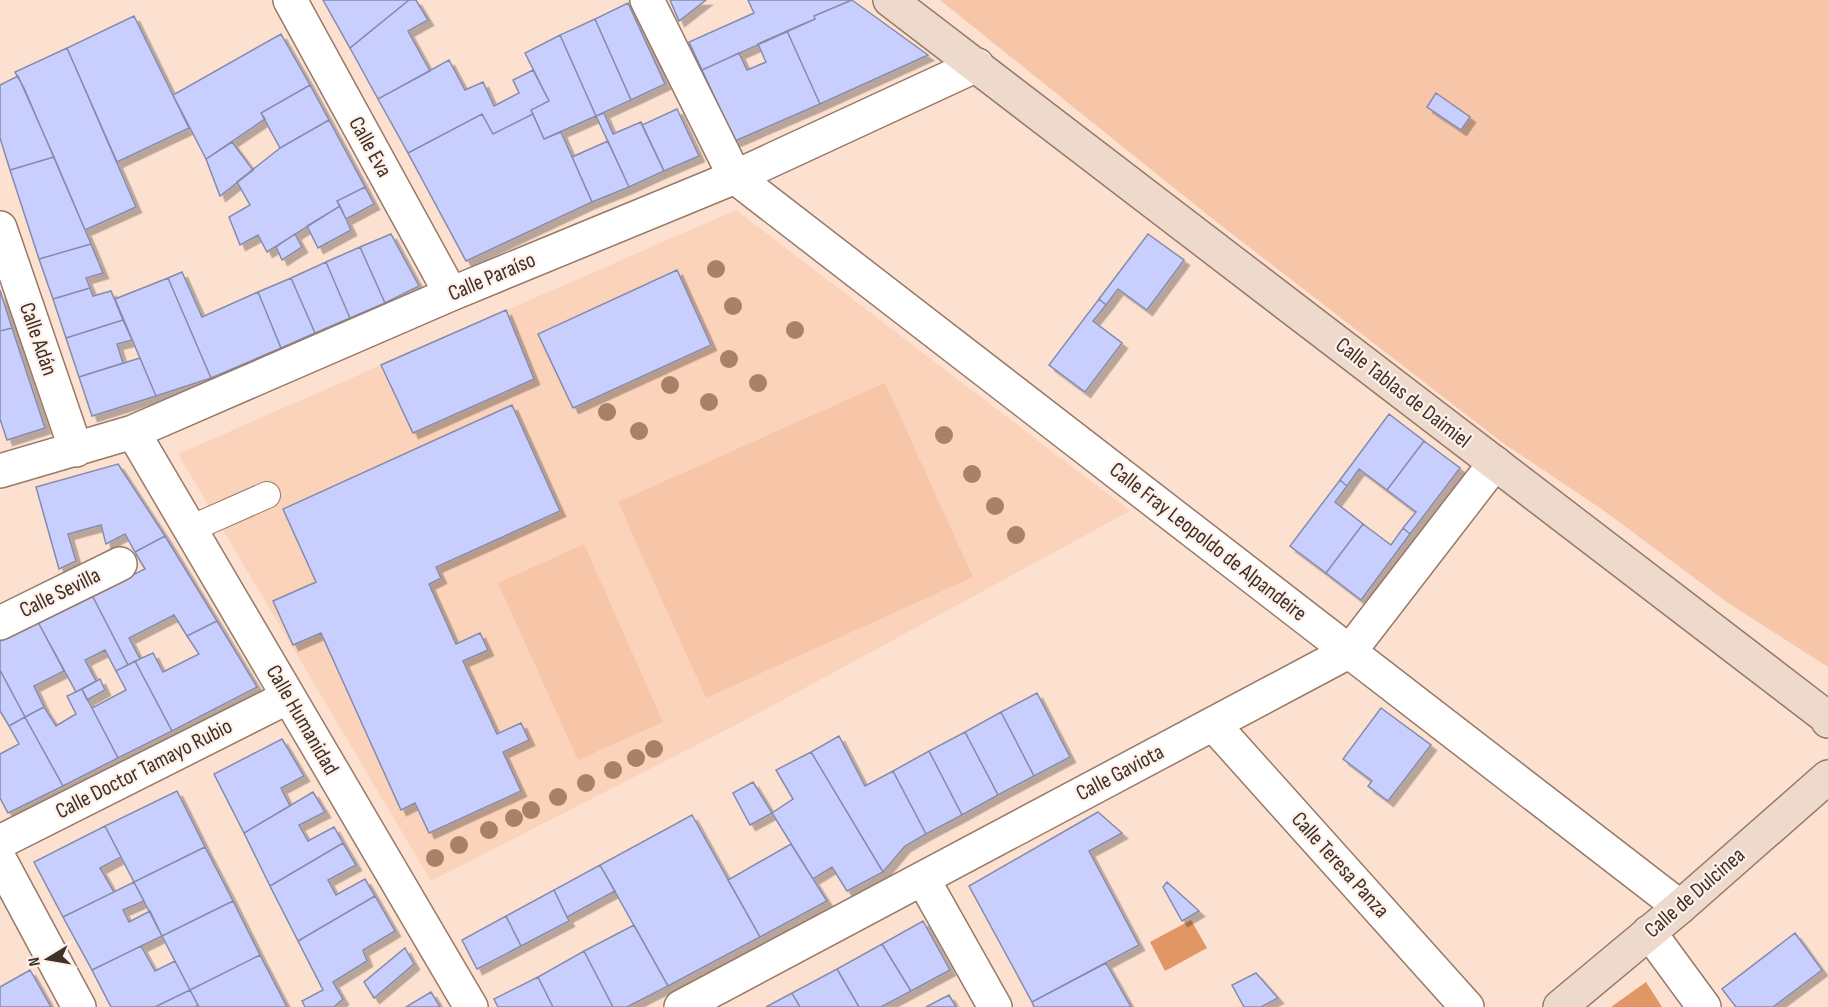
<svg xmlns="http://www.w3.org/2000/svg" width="1828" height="1007" font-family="'Sofia Sans Condensed',sans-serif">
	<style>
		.built { fill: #fbd2ba }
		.green { fill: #f7c6a9 }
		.water { fill: #e19666 }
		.building { fill: #c8cfff; stroke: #868baa; stroke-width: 1.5; filter: url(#shadow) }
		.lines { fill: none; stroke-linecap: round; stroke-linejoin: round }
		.lane-casing { stroke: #977967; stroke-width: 28 }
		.street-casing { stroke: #977967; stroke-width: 36 }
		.secondary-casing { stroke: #977967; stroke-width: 36 }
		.lane { stroke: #fff; stroke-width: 26 }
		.street { stroke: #fff; stroke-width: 33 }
		.secondary { stroke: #eedacc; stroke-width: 33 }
		.tree { fill: #a98166 }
		.labels { text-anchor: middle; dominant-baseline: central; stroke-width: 4.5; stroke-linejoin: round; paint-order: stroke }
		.street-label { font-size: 22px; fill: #3e3129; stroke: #fff1e9 }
	</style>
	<defs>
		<filter id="shadow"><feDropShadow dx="5.5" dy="5.5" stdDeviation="0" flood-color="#0004"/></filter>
	</defs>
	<rect width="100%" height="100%" fill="#fce0d0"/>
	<path class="built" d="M736,210L1130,511L757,714L431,881L178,454Z"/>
	<path class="green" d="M940,0H1828V667L1728,603L1603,510L1503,443L1214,220Z
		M885,383L973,577L706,698L618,502Z
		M584,544L663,722L578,760L498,583Z"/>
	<path class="water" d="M1191,920L1207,948L1165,971L1150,942Z
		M1646,982L1662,1007H1611Z"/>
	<path class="building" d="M323,0H409L350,48Z
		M409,0H416L428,20L408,31L430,71L378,99L350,48Z
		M670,0H706L679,21Z
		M748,0H852L814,16L815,19L702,70L689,42L754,13Z
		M852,0L928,55L820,104L787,31L815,19L814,16Z
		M628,3L665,84L631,100L595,19Z
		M134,16L189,128L117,162L67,48Z
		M595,19L631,100L596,116L560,35Z
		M787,31L820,104L735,141L702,70L739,53L747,70L766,62L758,44Z
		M281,34L310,85L261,113L265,119L206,159L173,95Z
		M560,35L596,116L544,139L531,110L549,101L525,53Z
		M67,48L136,207L85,230L24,88L15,72Z
		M449,60L465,90L483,82L494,106L519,93L513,80L533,70L549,101L531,110L533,114L493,134L482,114L408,153L378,99Z
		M18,76L54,157L10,170L0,138V85Z
		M310,85L329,120L280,148L261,113Z
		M1436,93L1470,117L1461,130L1427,107Z
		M677,109L699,156L664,171L642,125Z
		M604,113L613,134L641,122L664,171L629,187L596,116Z
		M482,114L493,134L533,114L544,139L561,132L592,202L466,261L408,153Z
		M329,120L365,187L337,201L340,206L267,252L258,235L240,245L229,217L250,205L237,182L280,148Z
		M608,141L629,187L592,202L572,157Z
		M232,142L253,170L220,196L206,159Z
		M54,157L91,244L39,259L10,170Z
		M365,187L374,204L346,219L337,201Z
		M340,206L351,230L318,248L307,226Z
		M295,234L302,247L282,260L276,247Z
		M391,234L419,286L385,303L360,247Z
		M1148,234L1184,260L1147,310L1118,289L1106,305L1099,299Z
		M91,244L103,273L86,278L90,288L53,299L39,259Z
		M360,247L385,303L350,318L326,262Z
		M326,262L350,318L315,333L291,278Z
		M677,270L711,345L573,408L538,334Z
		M182,272L202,317L258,292L281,348L211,378L168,278Z
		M168,278L211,378L156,396L115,299Z
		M291,278L315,333L281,348L258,292Z
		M90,288L93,296L111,291L123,320L66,338L53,299Z
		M0,290L12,328L0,331Z
		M1099,299L1106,305L1093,321L1122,343L1085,392L1049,365Z
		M506,310L534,379L413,433L381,365Z
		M123,320L132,340L117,344L123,363L79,377L66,338Z
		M12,328L45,428L7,440L0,419V331Z
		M140,358L156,396L92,416L79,377Z
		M512,405L560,511L436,567L441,578L429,584L456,644L480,633L488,650L463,661L497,734L521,723L529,740L503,752L521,791L429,833L415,803L401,810L321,633L293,645L273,601L316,582L283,509Z
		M1389,414L1424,441L1387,490L1359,469L1347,486L1340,480Z
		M1424,441L1460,468L1410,534L1403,528L1416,512L1387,490Z
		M118,464L165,536L135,552L125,534L106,544L101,525L68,534L76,561L59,569L36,487Z
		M1340,480L1347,486L1335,502L1363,524L1326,573L1290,546Z
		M1363,524L1391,545L1403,528L1410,534L1361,600L1326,573Z
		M165,536L217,621L187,636L174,615L129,638L140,659L128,665L92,595L145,569L135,552Z
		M92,595L128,665L116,671L105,650L85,660L96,681L76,692L38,622Z
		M217,621L257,687L172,731L135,661L153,653L163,672L199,654L187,636Z
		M38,622L64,671L34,686L44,707L25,717L0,670V641Z
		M135,661L172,731L118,758L92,708L126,690L116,671Z
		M0,670L25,717L9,726L0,711Z
		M100,679L105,690L87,700L82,689Z
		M82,689L118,758L63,786L25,717L44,707L56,726L76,714L67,696Z
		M1037,693L1070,757L1034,776L1001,712Z
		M1381,708L1431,745L1388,801L1368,786L1372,781L1343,759Z
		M1001,712L1034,776L998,795L965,732Z
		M25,717L63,786L8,813L0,798V754L19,744L9,726Z
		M965,732L998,795L962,815L929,751Z
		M839,736L865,786L893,771L926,834L905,846L883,872L811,752Z
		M282,739L304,776L281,788L290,806L244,833L214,774Z
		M929,751L962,815L926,834L893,771Z
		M811,752L883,872L847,891L832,867L813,879L772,813L793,799L776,770Z
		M753,782L772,813L750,825L733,793Z
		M177,791L205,847L134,882L105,826Z
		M313,792L325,812L299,825L308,841L334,827L343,843L270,886L244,833Z
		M1098,812L1122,833L1089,851L1139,945L1032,1002L969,886Z
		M692,815L760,937L668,986L600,865Z
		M105,826L121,857L100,868L114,892L63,917L34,862Z
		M343,843L356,865L328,880L336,895L365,879L375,896L298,941L270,886Z
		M791,844L827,901L760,937L728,880Z
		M205,847L233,901L162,936L134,882Z
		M600,865L615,891L567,917L554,890Z
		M134,882L144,901L123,910L129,922L150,911L162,936L92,970L63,917Z
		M1167,882L1199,911L1182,921L1163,887Z
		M554,890L569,921L521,946L506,916Z
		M375,896L395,931L363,950L367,961L333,982L343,999L334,1007H305L302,1001L323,990L298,941Z
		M233,901L260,955L190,990L162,936Z
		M506,916L521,946L477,969L462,940Z
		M923,921L950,970L911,991L882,944Z
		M634,925L668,986L627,1007H613L584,951Z
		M1795,933L1822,970L1773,1007H1736L1722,989Z
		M882,944L911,991L881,1007H859L837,969Z
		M141,946L155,971L175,961L190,990L155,1007H111L92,970Z
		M405,948L414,964L374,998L364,982Z
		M584,951L613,1007H553L538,977Z
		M260,955L287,1007H199L190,990Z
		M1106,963L1131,1007H1034L1032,1002Z
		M837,969L859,1007H800L792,993Z
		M30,970L51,1007H0V987Z
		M1256,973L1278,998L1261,1007H1244L1232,985Z
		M538,977L553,1007H498L494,999Z
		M190,990L198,1005L195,1007H155Z
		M431,992L440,1007H406Z
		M792,993L800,1007H766Z
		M949,995L956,1007H926Z"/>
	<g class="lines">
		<defs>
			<path id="lane" d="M190,529L267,495"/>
			<path id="street" d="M290,0L451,294
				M647,0L735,177L1680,907
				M0,228L76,450
				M133,432L471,1007
				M0,471L133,432L451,294L735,177L977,65
				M0,623L120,564
				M1213,724L1467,1007
				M0,842L288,697
				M0,860L79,1007
				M923,879L995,1007
				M1649,932L1704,1007
				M681,1007L1350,651L1495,463"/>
			<path id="secondary" d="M890,0L1825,716L1828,721
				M1560,1007L1680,907L1828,777"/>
		</defs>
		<use href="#lane" class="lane-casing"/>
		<use href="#street" class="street-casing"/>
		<use href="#secondary" class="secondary-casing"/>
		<use href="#lane" class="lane"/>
		<use href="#street" class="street"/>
		<use href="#secondary" class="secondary"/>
	</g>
	<g class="tree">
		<circle cx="716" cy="269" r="9"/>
		<circle cx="733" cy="306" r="9"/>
		<circle cx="795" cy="330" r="9"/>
		<circle cx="729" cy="359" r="9"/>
		<circle cx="758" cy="383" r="9"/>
		<circle cx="670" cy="385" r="9"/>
		<circle cx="709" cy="402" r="9"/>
		<circle cx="607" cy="412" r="9"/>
		<circle cx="639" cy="431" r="9"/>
		<circle cx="944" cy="435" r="9"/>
		<circle cx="972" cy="474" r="9"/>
		<circle cx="995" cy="506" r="9"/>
		<circle cx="1016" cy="535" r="9"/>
		<circle cx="654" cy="749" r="9"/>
		<circle cx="636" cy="758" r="9"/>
		<circle cx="613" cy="770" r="9"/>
		<circle cx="586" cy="783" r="9"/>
		<circle cx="558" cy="797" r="9"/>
		<circle cx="531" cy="810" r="9"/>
		<circle cx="514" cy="818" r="9"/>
		<circle cx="489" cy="830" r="9"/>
		<circle cx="459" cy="845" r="9"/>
		<circle cx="435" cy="858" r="9"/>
	</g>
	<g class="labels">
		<g class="street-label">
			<text transform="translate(370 147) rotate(61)">Calle Eva</text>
			<text transform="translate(492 277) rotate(-23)">Calle Paraíso</text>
			<text transform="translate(38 339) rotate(71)">Calle Adán</text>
			<text transform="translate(1403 393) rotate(38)">Calle Tablas de Daimiel</text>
			<text transform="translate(1208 542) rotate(38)">Calle Fray Leopoldo de Alpandeire</text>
			<text transform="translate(60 593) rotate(-26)">Calle Sevilla</text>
			<text transform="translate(302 720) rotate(60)">Calle Humanidad</text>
			<text transform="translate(144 769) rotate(-27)">Calle Doctor Tamayo Rubio</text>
			<text transform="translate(1120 773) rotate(-28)">Calle Gaviota</text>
			<text transform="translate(1340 865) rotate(48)">Calle Teresa Panza</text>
			<text transform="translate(1695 893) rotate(-41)">Calle de Dulcinea</text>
		</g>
	</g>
	<g transform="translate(48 959) rotate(259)" stroke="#fff1e9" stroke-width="4.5" paint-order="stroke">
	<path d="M0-4.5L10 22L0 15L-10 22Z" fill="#3e3129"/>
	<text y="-9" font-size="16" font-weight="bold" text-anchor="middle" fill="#3e3129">N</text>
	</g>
</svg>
